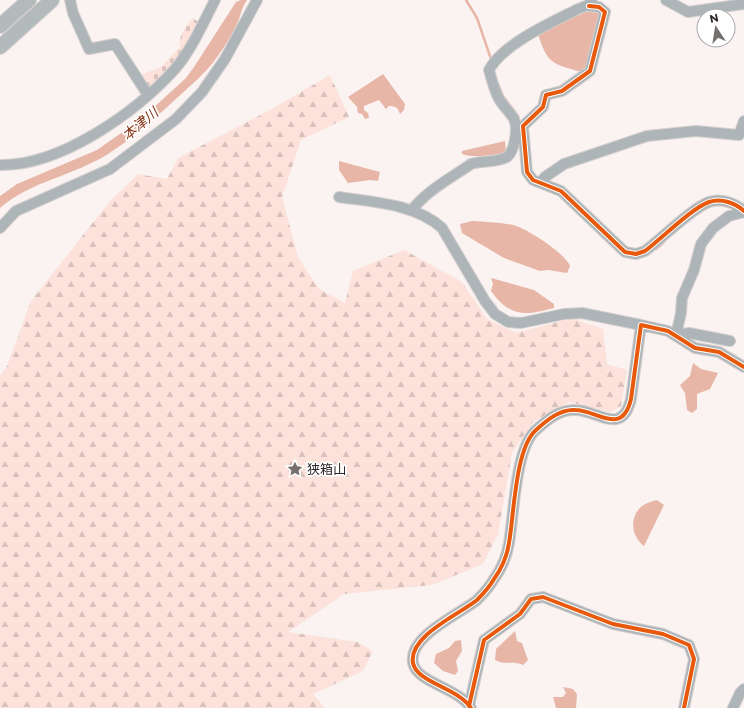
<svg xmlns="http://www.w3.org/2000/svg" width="744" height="708" font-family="Montserrat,'Noto Sans JP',sans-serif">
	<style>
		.forest { fill: url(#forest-firs) }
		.cemetery { fill: url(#cemetery-stones) }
		.water { fill: #e8b6a6 }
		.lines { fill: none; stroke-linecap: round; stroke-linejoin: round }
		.stream { stroke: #e8b6a6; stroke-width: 2.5 }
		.minor-casing { stroke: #d4cfce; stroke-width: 12 }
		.highway-casing { stroke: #d4cfce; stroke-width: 16 }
		.minor { stroke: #aeb5b9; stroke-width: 10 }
		.highway { stroke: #b3babc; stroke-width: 14 }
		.cycleway-casing { stroke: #fff; stroke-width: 6 }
		.cycleway { stroke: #e8590c; stroke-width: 4 }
		.labels { text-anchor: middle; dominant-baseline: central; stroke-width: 3.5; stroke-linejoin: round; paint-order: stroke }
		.poi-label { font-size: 13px; fill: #2d2827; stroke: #fff; text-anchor: start }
		.water-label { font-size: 14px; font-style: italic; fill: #843317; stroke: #fff }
	</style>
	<defs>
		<pattern id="forest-firs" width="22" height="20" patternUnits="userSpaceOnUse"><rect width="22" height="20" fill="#fce2da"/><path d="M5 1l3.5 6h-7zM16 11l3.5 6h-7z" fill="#d8c2bb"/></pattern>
		<pattern id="cemetery-stones" width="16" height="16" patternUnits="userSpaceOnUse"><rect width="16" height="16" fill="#fce2da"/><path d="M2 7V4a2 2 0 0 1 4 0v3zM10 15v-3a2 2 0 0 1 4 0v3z" fill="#d8c2bb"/></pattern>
	</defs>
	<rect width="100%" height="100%" fill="#faf3f2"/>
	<path class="forest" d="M330,75L349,117L301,140L282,197L298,257L319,289L345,303L353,271L404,250L462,282L487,319L516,333L572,318L603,329L607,364L627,370L621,406L611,412L569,402L533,422L512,453L498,534L483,564L432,585L344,594L288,632L357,642L373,651L363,671L313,694L325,708H0V376L7,366L31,301L110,201L138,174L167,179L178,158L270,110Z"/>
	<path class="cemetery" d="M192,18L201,23L181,58L149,92L140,75L161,67L180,47C178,36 186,27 192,18Z"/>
	<path class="water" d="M241,0H247C242,7 241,14 238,22C233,33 225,46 218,56C205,74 192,84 176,99C155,118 132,139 108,154C73,176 31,181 0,208V196L17,184L97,150L141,119L186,78L194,67L236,2Z
		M586,11L598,13L600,15L586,69L581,72C552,63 548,65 538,34Z
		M383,74L405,104L404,110L400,114C398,108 396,106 389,106L386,109L379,100L364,106V110L368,113L369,118L365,119L362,114L358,113L357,107L348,97Z
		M505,141L506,152C495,156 472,158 462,154V151Z
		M339,161L380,172L378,181L370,180L348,183L339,170Z
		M472,221C485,222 499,222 513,225C526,228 565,253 570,266L567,273L548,270L540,271L504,258L462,233L460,224Z
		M491,278L534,290L554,304V308C524,316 510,317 491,291L493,284Z
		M693,363L701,369L718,373L710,389L697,394V409L692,413L687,410L685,393L680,385L690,376Z
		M657,500L664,505L644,546C631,536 629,517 642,506C646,503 653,501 657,500Z
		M515,631L517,641L522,643L528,660L523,665C511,660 507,666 495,660L496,649Z
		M461,640L462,651L456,661L458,671L455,675L443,671L434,663L436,654L449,648L455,641Z
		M563,687L573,689L577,694L576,708H556L553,697H563L566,693Z"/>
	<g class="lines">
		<path class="stream" d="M466,0L477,18L491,59
			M498,84L503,96L518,116L520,125
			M656,249L664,242"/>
		<defs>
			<path id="minor" d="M70,0L73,13L89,49L115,44L148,95
				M666,0L688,12L744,4
				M589,6L599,7L605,12L590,71L562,91L546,95L543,107L523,126L527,172L533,180L561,191L625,252L636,254L645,251C661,239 692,208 709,202C722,198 735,203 744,211
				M0,165C61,166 136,112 175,69C192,49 203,23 215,0
				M541,182L545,177L564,164L647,136L696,131L739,135L744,121
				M339,197C373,202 416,204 442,228L485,301L495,314L508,322L521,323L564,314L582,313L641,325
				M412,210C426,191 451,178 471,164C482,160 497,163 507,157C515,151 518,128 514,119C510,112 503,106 499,99C494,90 492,80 489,70C502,45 548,24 574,11C580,7 588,7 592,2
				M0,228L16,211L110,169L176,119L202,92L225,59L257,0
				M730,341L689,333L676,335L681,313L682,298L694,270L701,244L713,228L729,216L744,212
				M469,706L484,640L520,614L531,599L543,597L613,624L663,634L689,645L694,659L684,708
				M471,708C457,687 417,683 413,663C408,636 460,614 477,600C483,594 490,586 494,579C502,568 507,556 509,543C514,516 515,448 536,430C547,420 560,409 575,410C598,410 622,437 631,399L641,325L668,331L695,348L719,352L744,367
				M733,708L740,693L744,689"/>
			<path id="highway" d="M0,26L29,0
				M0,47L52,0"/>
		</defs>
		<use href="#minor" class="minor-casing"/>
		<use href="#highway" class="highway-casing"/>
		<use href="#minor" class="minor"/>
		<use href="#highway" class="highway"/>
		<defs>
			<path id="cycleway" d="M589,6L599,7L605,12L590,71L562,91L546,95L543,107L523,126L527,172L533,180L561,191L625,252L636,254L645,251C661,239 692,208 709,202C722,198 735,203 744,211
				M469,706L484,640L520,614L531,599L543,597L613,624L663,634L689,645L694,659L684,708
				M471,708C457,687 417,683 413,663C408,636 460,614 477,600C483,594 490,586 494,579C502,568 507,556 509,543C514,516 515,448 536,430C547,420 560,409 575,410C598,410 622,437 631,399L641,325L668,331L695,348L719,352L744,367"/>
		</defs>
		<use href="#cycleway" class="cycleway-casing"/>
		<use href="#cycleway" class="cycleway"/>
	</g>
	<defs>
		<symbol id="sight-bare" viewBox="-9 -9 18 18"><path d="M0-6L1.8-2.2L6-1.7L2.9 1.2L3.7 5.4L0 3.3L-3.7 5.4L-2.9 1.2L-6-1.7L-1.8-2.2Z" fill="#756f6e" stroke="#fff" stroke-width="2.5" paint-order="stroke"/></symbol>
	</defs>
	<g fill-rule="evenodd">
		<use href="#sight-bare" x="284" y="458" width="22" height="22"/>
	</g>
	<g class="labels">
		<g class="poi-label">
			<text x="307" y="469">狭箱山</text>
		</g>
		<g class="water-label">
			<text transform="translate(140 124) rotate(-40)">本津川</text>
		</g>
	</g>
	<g transform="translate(716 28) rotate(348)"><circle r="19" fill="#ffffff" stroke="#aba9a9"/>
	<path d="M0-3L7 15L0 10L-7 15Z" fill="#756f6e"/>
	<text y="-6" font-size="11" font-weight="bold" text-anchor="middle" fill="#2d2827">N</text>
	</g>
</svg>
